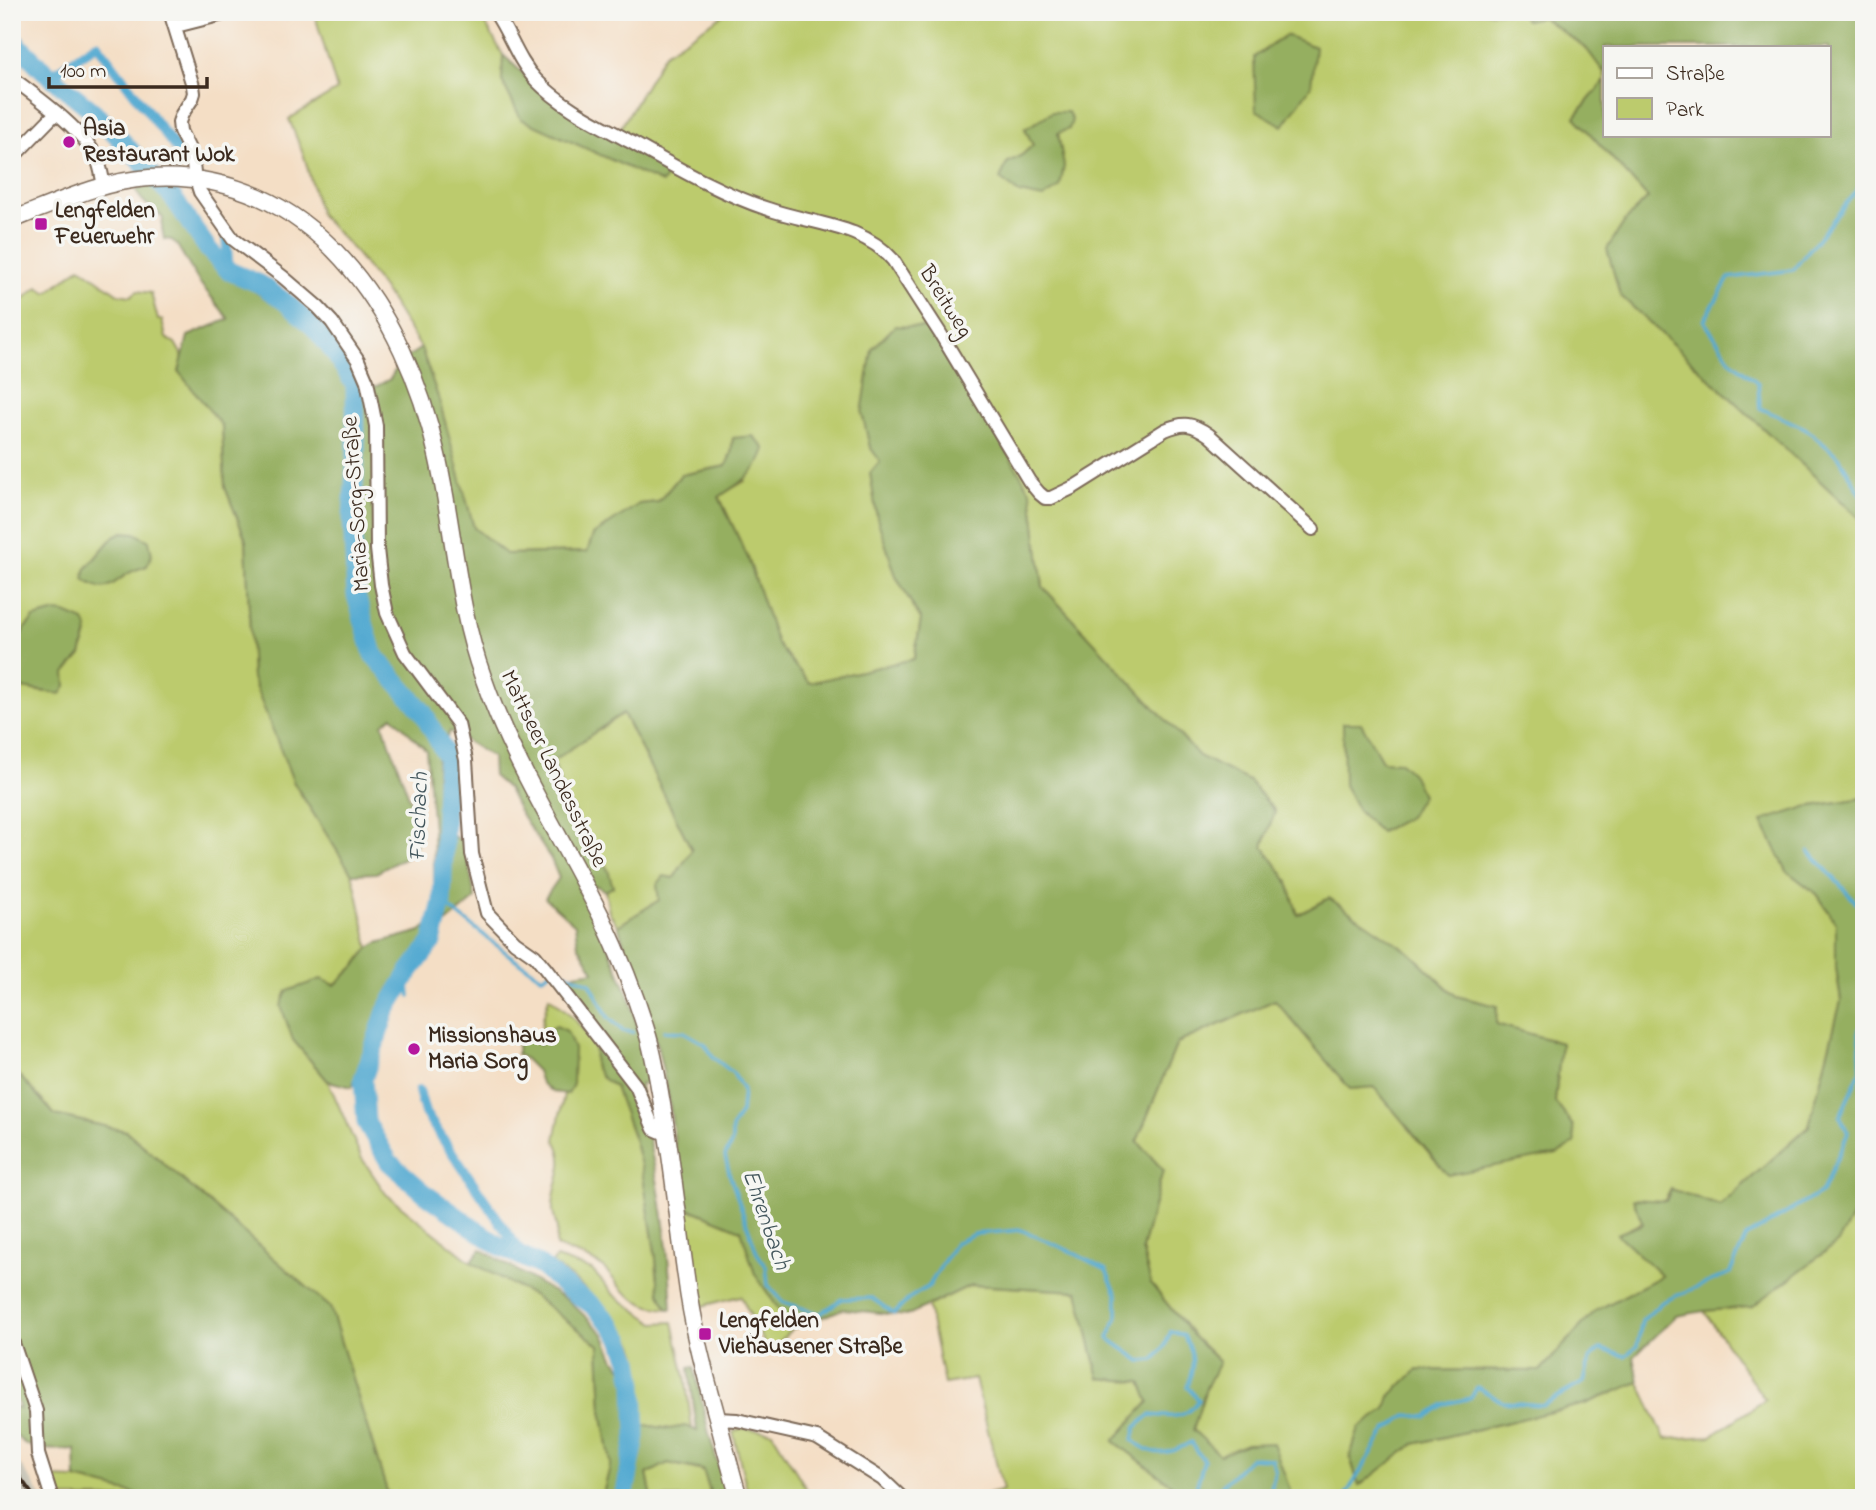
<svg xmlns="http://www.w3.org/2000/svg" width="1876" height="1510" font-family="'Indie Flower',sans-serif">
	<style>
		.industrial { fill: #c7c5b8 }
		.green { fill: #bccb6d; stroke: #7c7a46; stroke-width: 2; fill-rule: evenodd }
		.forest { fill: #95af60; stroke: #686c3f; stroke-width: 2 }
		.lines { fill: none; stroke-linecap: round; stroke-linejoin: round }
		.stream { stroke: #54aad1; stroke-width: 3.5 }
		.canal { stroke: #54aad1; stroke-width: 10 }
		.river { stroke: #54aad1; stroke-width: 19 }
		.minor-casing { stroke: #7c6958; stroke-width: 16 }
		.secondary-casing { stroke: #7c6958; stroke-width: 19 }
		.minor { stroke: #fff; stroke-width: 12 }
		.secondary { stroke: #fff; stroke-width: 16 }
		.rail { stroke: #3b2a1e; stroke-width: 3.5 }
		.poi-dot { fill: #b5179e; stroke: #f6f6f2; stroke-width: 2.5 }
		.labels { text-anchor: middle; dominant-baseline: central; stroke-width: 7; stroke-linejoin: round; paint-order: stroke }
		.poi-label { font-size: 23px; font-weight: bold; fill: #3b2a1e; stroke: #f6f6f2; text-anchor: start }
		.street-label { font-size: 23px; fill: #3b2a1e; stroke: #f6f6f2 }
		.water-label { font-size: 24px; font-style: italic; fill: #44575d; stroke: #f6f6f2 }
	</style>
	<rect width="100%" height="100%" fill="#f6f6f2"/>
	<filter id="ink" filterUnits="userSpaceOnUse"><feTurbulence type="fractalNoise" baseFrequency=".0143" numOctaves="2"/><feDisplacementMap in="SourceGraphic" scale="14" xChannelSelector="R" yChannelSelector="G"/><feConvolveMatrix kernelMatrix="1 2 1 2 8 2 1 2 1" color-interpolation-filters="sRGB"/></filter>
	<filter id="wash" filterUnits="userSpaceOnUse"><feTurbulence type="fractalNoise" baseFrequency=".00686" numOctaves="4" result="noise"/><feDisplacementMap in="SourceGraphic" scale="28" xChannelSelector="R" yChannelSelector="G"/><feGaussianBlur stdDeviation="1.57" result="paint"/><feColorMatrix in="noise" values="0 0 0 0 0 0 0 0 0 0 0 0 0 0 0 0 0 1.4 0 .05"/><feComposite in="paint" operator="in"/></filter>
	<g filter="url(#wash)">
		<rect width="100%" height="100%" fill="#f4dec5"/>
		<path class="industrial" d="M12,1454L32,1481L42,1498H19L12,1489Z"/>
		<path class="green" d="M314,12H464L480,14L503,55L502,81L614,139L665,53L727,12H1519L1526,20L1541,17C1560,30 1604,55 1605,80L1575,117L1648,198L1625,221L1620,295L1864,522V798L1806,807L1787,871L1817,894L1836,923V967L1841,1001L1809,1126L1720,1206L1671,1189C1658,1215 1644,1223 1618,1234L1662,1276L1595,1311L1540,1371L1417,1370L1386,1409L1359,1428L1350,1457L1359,1486L1414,1444L1585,1404L1639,1382L1665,1439L1711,1436L1765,1400L1704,1311L1752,1306L1854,1214L1858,1194L1864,1184V1498H1288L1290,1490L1247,1444L1220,1456L1193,1430L1206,1388L1219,1361L1194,1337L1151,1284L1142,1249L1163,1170L1137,1141L1177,1043L1275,1000L1350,1089L1374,1087L1448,1175L1573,1126L1555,1102L1561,1043L1496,1024L1497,1006L1456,996L1409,952L1298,915L1287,880L1263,846L1275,811L1249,781L1199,757L1043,587L1031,492L870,446L880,461L896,576L921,620L914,659L809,683L777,644L748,558L719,496L745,481L733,438L731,454L726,466L681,475L658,502L639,504L588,552L506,554L474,528L439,400L421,348L383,288L350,246L320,215L305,159L289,119L337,90ZM1025,128L1058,133L1060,147L1007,163L1022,155L1033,145Z
			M80,267L118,294L131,296L137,291L151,293L158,320H162L166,338L175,343L183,357L179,372L222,425L225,487L246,540L252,678L294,783L352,874L355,884L369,948L355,966L335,985L293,1040L328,1081L361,1157L386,1194L471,1262L534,1296L599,1345L602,1410L611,1463L602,1498H389L330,1307L126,1131L55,1115L16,1072L12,1070V683C19,687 40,693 48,692C54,692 61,688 66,686L64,673L81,655L88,629L34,618L25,628L12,652V309L38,287L47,293Z
			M623,713L692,850L659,900L618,926L609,912L605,891L613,886L565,796L553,761Z
			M549,997C565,1008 588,1031 594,1048C596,1054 594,1059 594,1065L601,1077L615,1087L635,1142L642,1169L656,1258L657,1275L664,1302L668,1309C651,1308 636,1302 623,1290C615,1283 610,1272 601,1266C587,1256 571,1253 556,1246C556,1240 557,1234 557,1229C556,1223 554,1217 553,1212C551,1184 571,1167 555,1140L564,1094H568L540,1045L543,1018Z
			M683,1206L741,1230L755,1274L792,1329L769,1353L741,1296L702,1306L694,1295Z
			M556,1258L592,1270L615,1296L655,1323L673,1322L686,1382L692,1429L686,1426L670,1429L639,1424C638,1403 641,1380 638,1358C634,1327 578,1281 552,1264Z
			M971,1285L1078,1291L1099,1378L1141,1382L1149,1402L1114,1441L1182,1493L1170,1498L1101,1496L976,1498L1003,1490L975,1379L944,1384L928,1306Z
			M742,1428L772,1432L812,1498H749L733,1432Z
			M668,1463L703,1471L712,1498H652L647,1474Z
			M51,1478L76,1479L152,1498H56Z"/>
		<path class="forest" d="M1519,12H1864V522L1620,295L1607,249L1625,221L1648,198L1575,117L1605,80V135H1829V47H1605V74L1586,48L1542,17L1526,20Z
			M1286,35L1315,47L1311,86L1283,126L1256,110L1254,57Z
			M503,55L559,106L670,172L662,183L521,119L502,81Z
			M1052,112H1068L1072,120L1069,129L1058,133L1064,166L1060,187L1043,198L1019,193L1000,179L1007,163L1022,155L1033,145L1025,129Z
			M147,186H160L224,275L247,286L283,310L318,338L339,366L352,389L377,386L390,379L400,362L421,348L439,400L474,528L506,554L587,552L593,535L639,504L658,502L681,475L726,466L731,454L733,438L753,436L765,449C756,476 740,482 719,497L748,558L777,644L809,683L914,659L921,620L896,576L877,518L870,473L880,461L870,447L862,413L872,349L895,326L932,328L1031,492L1043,587L1199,756L1249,781L1275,811L1263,846L1287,880L1298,915L1329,898L1409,952L1456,996L1497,1006L1496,1024L1561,1043L1555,1102L1573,1126L1575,1143L1557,1154L1448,1175L1374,1087L1350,1089L1275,1000L1177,1043L1137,1141L1163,1170L1142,1249L1151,1284L1194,1337L1219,1362L1206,1388L1193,1430L1220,1455L1247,1444L1273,1443L1290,1490L1288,1498H1255L1248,1492L1228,1498H1189L1114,1441L1149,1402L1141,1382L1099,1378L1078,1291L971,1285L906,1316L843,1309L792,1329L755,1274L741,1230L683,1206L669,1099L657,1044L618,926L659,900L657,885L664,876L674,878L692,850L623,713L553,761L563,794L608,870L613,887L605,891L597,886L578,888L601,929L629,996L653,1082L640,1084C642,1118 652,1152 658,1185C665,1226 670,1267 672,1309H668L659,1292L656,1258L642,1169L635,1142L615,1087L601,1077L594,1065L595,1051L606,1039L563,981L575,974L594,971L578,945L575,925L545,898L559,878L551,859L519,811L508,789L493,776L492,757L450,731L437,757L438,829L465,842L475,899L427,939L389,989L352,1087L328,1081L293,1040L281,1006L287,991L321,979L335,985L355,966L369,948L378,943L421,931L432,922L435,903L433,829L426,750L392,716L383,724L421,831L413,853L376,873L352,874L294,783L252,678L246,540L225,487L222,426L179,372L188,336L229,319L199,282L177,245L172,240L164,239L162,228L163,218C152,205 144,207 136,190Z
			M123,532L135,533L149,541L152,555L147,566C142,568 136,569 131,572C110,583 108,597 84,579L85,570L106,545L114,536Z
			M56,612L65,613L84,621L88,629L81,655L65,673L66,686L61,694L22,688L12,683V652L25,628L34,618Z
			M1343,723H1361L1382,761L1400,762L1412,773L1422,795L1409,817L1380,832L1358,811L1344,785Z
			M1864,798V1184L1858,1194L1854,1214L1838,1242L1752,1307L1704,1311L1676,1316L1634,1357L1639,1382L1585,1404L1414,1444L1359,1486L1350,1457L1359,1428L1386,1409L1390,1396L1417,1370L1540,1371L1595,1311L1662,1276L1617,1234L1643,1224L1633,1199L1666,1201L1671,1189L1720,1206L1809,1126L1841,1001L1836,967V923L1817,894L1787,871L1762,821L1806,807Z
			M556,1026L567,1031L574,1049L573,1084L568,1094L552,1092L541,1083L537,1071L525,1059L517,1054L518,1037H526L540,1045L548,1031Z
			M12,1070L16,1072L55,1115L126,1131L330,1307L389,1498H152L76,1479L75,1449C55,1450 23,1453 13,1430C10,1424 12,1414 12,1407L20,1409L12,1389Z
			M481,1249L570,1302L604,1334L615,1360L638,1385L639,1424L669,1429L686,1426L697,1431L689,1368L694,1367L709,1434L728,1498H712L703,1470L668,1463L647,1474L652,1498H602L611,1463L602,1410L599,1345L534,1296L471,1262Z"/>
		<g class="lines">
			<path class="stream" d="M1864,181L1793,270L1729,278L1704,321L1731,361L1758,383L1760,408L1805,428L1839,457L1861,494L1864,495
				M1809,851L1864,911
				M442,902L509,955L542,977L555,969L590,983L608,1017L623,1031L633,1032
				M408,974L410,996
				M664,1031L684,1032L705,1044L714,1058L733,1073L743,1090L741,1112L732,1128V1142L725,1156L730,1176L757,1253L766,1266L768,1285L783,1302L820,1314L842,1299L872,1298L894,1314L911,1297L929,1286L955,1243L974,1234L1021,1230L1070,1251L1106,1270L1117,1295V1318L1108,1338L1141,1361L1154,1360L1165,1346L1171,1331L1184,1336C1195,1359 1195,1362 1187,1387L1199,1400C1184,1420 1173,1417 1150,1415L1136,1427L1133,1440C1153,1458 1169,1455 1191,1442L1204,1461L1196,1488L1202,1492H1215L1250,1458L1272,1459L1275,1471L1269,1498
				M1344,1498L1386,1430L1407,1415L1427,1417L1444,1404L1471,1398L1477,1387L1503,1402L1543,1405L1584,1382L1590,1358L1600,1349L1625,1356L1637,1346L1642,1321L1662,1302L1730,1273L1746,1237L1822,1192L1848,1133L1840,1116L1861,1070L1859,1029L1864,1026"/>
			<path class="canal" d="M50,76L97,44L180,154
				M226,237L229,271
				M419,1091L425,1113L524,1257"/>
			<path class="river" d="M12,39L44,71L94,112L122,141L174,199L208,249L229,271L260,284L287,303L315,328L334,352L355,385L356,452L352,517L356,595L373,654L423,712L447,757L442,902L432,942L408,974L386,1011L363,1079L366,1122L389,1162L427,1195L498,1245L541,1266L566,1287L592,1305L612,1325L622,1340L630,1360L634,1384L636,1436L624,1498"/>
		</g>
	</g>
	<g filter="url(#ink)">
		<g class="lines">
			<defs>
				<path id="minor" d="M170,12L193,86L194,93L192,99L182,114L179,122L180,131L192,155L194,173L200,192L233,239L283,277L318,307L332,322L358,360L367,381L376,426L377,549L381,585L387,613L405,653L458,724L466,760L472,854L487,913L515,942L535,956L544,967L636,1086L654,1129L668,1135
					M495,12C510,34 518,61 536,80C562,107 598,124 629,141C674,166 719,193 768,209C810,224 862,224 893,260L940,333L1029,481L1039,493L1045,498H1051L1074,487L1165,430C1184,422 1192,423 1209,435L1313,529
					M176,26L231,12
					M12,78C37,97 84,130 97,159C101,167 102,177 104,186
					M12,158L56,113
					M12,1340L36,1411L38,1454L52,1498
					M717,1419L737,1420L817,1438L882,1479L902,1498"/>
				<path id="secondary" d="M12,220C56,203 101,181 149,178C312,167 406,313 437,455C454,528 457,606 483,677C512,762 562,838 602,918C620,956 636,996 648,1036C655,1060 659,1086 663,1110C673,1166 678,1221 686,1277C692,1325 704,1370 717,1417C724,1444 731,1471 739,1498"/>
			</defs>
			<use href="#minor" class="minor-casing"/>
			<use href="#secondary" class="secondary-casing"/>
			<use href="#minor" class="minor"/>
			<use href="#secondary" class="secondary"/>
			<path class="rail" d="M12,1466L35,1498"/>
		</g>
	</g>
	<g class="poi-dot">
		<circle cx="69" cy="142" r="7"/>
		<rect x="34" y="217" width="14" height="14" rx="3.5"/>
		<circle cx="414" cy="1049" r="7"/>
		<rect x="698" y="1327" width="14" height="14" rx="3.5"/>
	</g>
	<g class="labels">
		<g class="poi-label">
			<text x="83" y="129">Asia<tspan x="83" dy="26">Restaurant Wok</tspan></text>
			<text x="55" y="211">Lengfelden<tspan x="55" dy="26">Feuerwehr</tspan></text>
			<text x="428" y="1036">Missionshaus<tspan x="428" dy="26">Maria Sorg</tspan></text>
			<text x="719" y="1321">Lengfelden<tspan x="719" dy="26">Viehausener Straße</tspan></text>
		</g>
		<g class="street-label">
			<text transform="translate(945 302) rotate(58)">Breitweg</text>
			<text transform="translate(357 504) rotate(-94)">Maria-Sorg-Straße</text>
			<text transform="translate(553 769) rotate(64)">Mattseer Landesstraße</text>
		</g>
		<g class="water-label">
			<text transform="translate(420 817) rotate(-88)">Fischach</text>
			<text transform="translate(765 1220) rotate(71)">Ehrenbach</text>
		</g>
	</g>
	<rect width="1876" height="1510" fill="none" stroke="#f6f6f2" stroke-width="42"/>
	<rect x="1603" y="46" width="228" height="91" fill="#f6f6f2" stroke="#aba49d" stroke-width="2"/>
	<rect x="1617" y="68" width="35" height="10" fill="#ffffff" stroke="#aba49d" stroke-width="2"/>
	<text x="1666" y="80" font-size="21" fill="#3b2a1e">Straße</text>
	<rect x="1617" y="98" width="35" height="21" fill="#bccb6d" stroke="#aba49d" stroke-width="2"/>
	<text x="1666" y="116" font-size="21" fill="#3b2a1e">Park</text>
	<path d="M49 77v10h158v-10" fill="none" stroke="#3b2a1e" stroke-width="3.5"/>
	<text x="60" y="77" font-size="21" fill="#3b2a1e" stroke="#f6f6f2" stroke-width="5" paint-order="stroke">100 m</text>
</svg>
